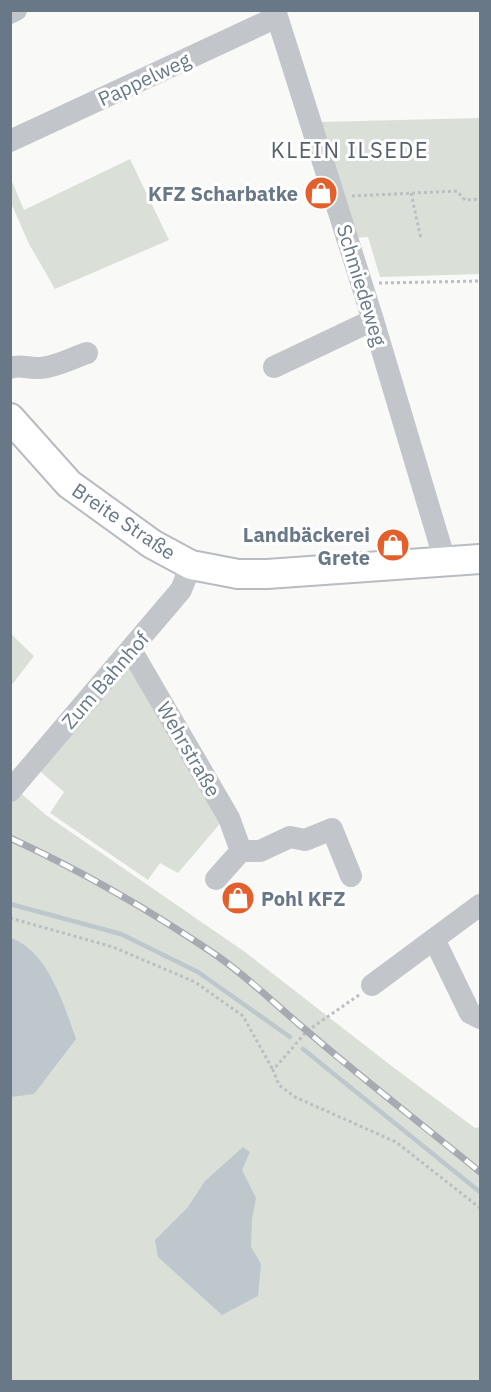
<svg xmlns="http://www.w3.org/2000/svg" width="491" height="1392" font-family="'IBM Plex Sans',sans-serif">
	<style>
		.green { fill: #dae0d8 }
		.water { fill: #bdc7cc }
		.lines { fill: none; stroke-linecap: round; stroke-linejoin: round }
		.stream { stroke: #bdc7cc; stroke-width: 4.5 }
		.major-casing { stroke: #b8bcc0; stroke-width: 32 }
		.path { stroke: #bcbfc2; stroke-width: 3; stroke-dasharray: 3 3; stroke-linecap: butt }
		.minor { stroke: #c2c6ca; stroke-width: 22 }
		.major { stroke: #fff; stroke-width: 28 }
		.rail-casing { stroke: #a5abb1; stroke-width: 7 }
		.rail { stroke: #fff; stroke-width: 4.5; stroke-dasharray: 14; stroke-linecap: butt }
		.labels { text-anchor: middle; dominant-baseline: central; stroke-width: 6; stroke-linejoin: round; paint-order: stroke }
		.street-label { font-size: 20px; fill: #687887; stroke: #fff }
		.poi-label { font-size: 20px; font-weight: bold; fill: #687887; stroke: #fff; text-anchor: end }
		.quarter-label { font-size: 22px; letter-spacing: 1.5px; fill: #56616c; stroke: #fff }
	</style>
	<rect width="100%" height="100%" fill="#f9f9f7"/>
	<path class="green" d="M480,118V274L380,277L368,237L352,238L319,122Z
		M130,159L169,240L55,289L29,244L11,203V179L24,210Z
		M11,634L34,656L11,686H10Z
		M129,662L224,819L178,873L160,863L148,880L50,813L64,792L36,768Z
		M10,784L46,815L245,952L389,1064L475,1128L480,1127V1381H11Z"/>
	<path class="water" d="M11,938C48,951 64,1005 76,1039L34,1094L11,1097Z
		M243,1147L250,1152L242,1170L256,1198L252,1219L251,1247L261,1264L258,1296L222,1315L158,1257L155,1240L187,1208L205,1181Z"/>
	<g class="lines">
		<path class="stream" d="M10,904L121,934L198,972L290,1037
			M303,1049L480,1192"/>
		<defs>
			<path id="major" d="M10,418L69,484L152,544L191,565L238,574H267L480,559"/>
		</defs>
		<use href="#major" class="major-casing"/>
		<path class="path" d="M411,193L421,239
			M352,196L457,191L465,200L480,199
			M379,283L480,281
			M10,918L113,947L195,982L243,1016L273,1070
			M359,995L307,1031L273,1070L279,1085L295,1097L396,1142L480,1208"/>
		<path class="minor" d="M275,10L373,320L445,561
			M10,13L16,10
			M10,141L277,17
			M274,367L373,320
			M10,368C21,364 29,369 40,368C56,367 72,358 87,353
			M131,650L229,818L241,851
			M10,791L181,590L191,565
			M216,879L241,851H260L290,837L305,840L332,829L351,876
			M434,939L470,1013L480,1018
			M372,985L480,905"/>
		<use href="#major" class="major"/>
		<defs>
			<path id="rail" d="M10,838C82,871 151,911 216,955C249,978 277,1006 307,1031C364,1080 423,1125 480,1172"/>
		</defs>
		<use href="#rail" class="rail-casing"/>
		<use href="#rail" class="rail"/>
	</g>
	<defs>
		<symbol id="shop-disc" viewBox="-11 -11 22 22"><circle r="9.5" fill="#e3602d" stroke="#fff"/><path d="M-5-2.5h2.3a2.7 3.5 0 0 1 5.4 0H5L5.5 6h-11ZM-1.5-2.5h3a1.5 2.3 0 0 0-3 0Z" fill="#fff"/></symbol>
	</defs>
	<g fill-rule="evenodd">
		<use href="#shop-disc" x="302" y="174" width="38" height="38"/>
		<use href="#shop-disc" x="374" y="526" width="38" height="38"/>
		<use href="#shop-disc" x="219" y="879" width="38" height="38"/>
	</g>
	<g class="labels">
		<g class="street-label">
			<text transform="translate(144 79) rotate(-25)">Pappelweg</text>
			<text transform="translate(362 285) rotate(73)">Schmiedeweg</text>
			<text transform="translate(124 521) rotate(34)">Breite Straße</text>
			<text transform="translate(105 680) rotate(-49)">Zum Bahnhof</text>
			<text transform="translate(189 749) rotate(60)">Wehrstraße</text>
		</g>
		<g class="poi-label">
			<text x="298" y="193">KFZ Scharbatke</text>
			<text x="370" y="534">Landbäckerei<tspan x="370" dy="23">Grete</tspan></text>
			<text x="261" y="898" text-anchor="start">Pohl KFZ</text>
		</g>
		<g class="quarter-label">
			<text x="350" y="149">KLEIN ILSEDE</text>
		</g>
	</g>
	<rect width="491" height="1392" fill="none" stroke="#687887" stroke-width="24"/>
</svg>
